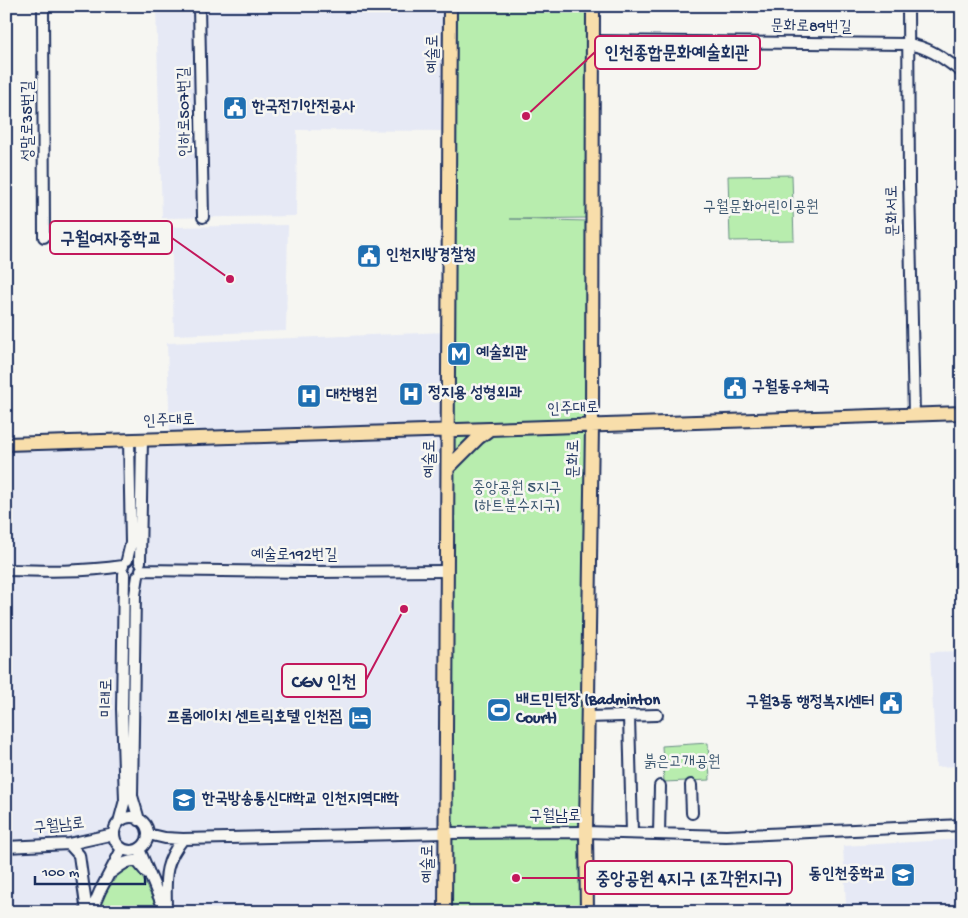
<svg xmlns="http://www.w3.org/2000/svg" width="968" height="918" font-family="'Gochi Hand','Poor Story',sans-serif">
	<style>
		.built { fill: #e6e9f5 }
		.green { fill: #b8edae; stroke: #6a8e86 }
		.lines { fill: none; stroke-linecap: round; stroke-linejoin: round }
		.minor-casing { stroke: #1b2f5e; stroke-width: 14 }
		.major-casing { stroke: #1b2f5e; stroke-width: 16 }
		.minor { stroke: #f6f6f2; stroke-width: 10 }
		.major { stroke: #f8deab; stroke-width: 12 }
		.labels { text-anchor: middle; dominant-baseline: central; stroke-width: 5; stroke-linejoin: round; paint-order: stroke }
		.street-label { font-size: 16px; fill: #1b2f5e; stroke: #f6f6f2 }
		.poi-label { font-size: 16px; font-weight: bold; fill: #1b2f5e; stroke: #f6f6f2; text-anchor: start }
		.park-label { font-size: 16px; fill: #3a556e; stroke: #f6f6f2 }
		.leader { fill: none; stroke: #c2185b; stroke-width: 2 }
		.callout-dot { fill: #c2185b; stroke: #f6f6f2; stroke-width: 2 }
		.callout { fill: #f6f6f2; stroke: #c2185b; stroke-width: 2 }
		.callout-label { font-size: 18px; text-anchor: middle; font-weight: bold; fill: #1b2f5e }
	</style>
	<rect width="100%" height="100%" fill="#f6f6f2"/>
	<filter id="ink" filterUnits="userSpaceOnUse"><feTurbulence type="fractalNoise" baseFrequency=".02" numOctaves="2"/><feDisplacementMap in="SourceGraphic" scale="10" xChannelSelector="R" yChannelSelector="G"/><feConvolveMatrix kernelMatrix="1 2 1 2 8 2 1 2 1" color-interpolation-filters="sRGB"/></filter>
	<g filter="url(#ink)">
		<path class="built" d="M156,6H450V131L297,130L296,216L162,218Z
			M288,225L286,331L174,335L171,227Z
			M448,332L445,912H6V444L170,439L167,343Z
			M962,651V766L936,767L930,652Z
			M962,839V912H845L846,905L843,846Z"/>
		<path class="green" d="M450,6H590L588,218L510,219L588,221V430L583,828L576,832L586,845L587,912H445Z
			M792,175L794,240L730,241L728,176Z
			M708,743L710,780L664,782L662,746Z
			M130,865L137,867L159,912H93L123,867Z"/>
		<g class="lines">
			<defs>
				<path id="minor" d="M43,6L44,237
					M199,6L203,217
					M908,6L909,183L914,415
					M592,41L907,44C930,47 944,59 962,72
					M127,560L131,543L129,440
					M140,562L142,439
					M6,570C45,571 84,572 123,566
					M141,570L310,572L447,571
					M138,576L135,595L132,796L139,820
					M629,716L632,833
					M588,717L657,715
					M691,785L692,813
					M114 834a17 17 0 1 1 34 0a17 17 0 1 1-34 0Z
					M119,822L125,800L122,709L124,574
					M148,834L165,838L183,839L445,833L586,832L726,836L962,825
					M659,834L660,786
					M69,844L79,855L87,912
					M6,847L69,844L114,834
					M139,849L162,904L163,911
					M112,872C121,866 125,860 137,861L146,872
					M91,912L100,891L122,849
					M166,912C166,880 162,865 183,839"/>
				<path id="major" d="M6,444L490,429L962,413
					M448,468L478,438L490,429
					M445,912L450,6
					M587,912L586,832L592,426L593,6"/>
			</defs>
			<use href="#minor" class="minor-casing"/>
			<use href="#major" class="major-casing"/>
			<use href="#minor" class="minor"/>
			<use href="#major" class="major"/>
		</g>
	</g>
	<defs>
		<symbol id="civic-square" viewBox="-11 -11 22 22"><rect x="-9" y="-9" width="18" height="18" rx="4" fill="#1f6fb2" stroke="#f6f6f2"/><path d="M-.6-6.5H3V-4.5H.6V-3L4-1V1h2V6H-6V1h2V-1L-.6-3ZM-1.2 2.5V6h2.4V2.5Z" fill="#fff"/></symbol>
		<symbol id="metro-square" viewBox="-11 -11 22 22"><rect x="-9" y="-9" width="18" height="18" rx="4" fill="#1f6fb2" stroke="#f6f6f2"/><path d="M-5.5 5V-5H-3L0 0L3-5H5.5V5H3V-.5L0 4L-3-.5V5Z" fill="#fff"/></symbol>
		<symbol id="hospital-square" viewBox="-11 -11 22 22"><rect x="-9" y="-9" width="18" height="18" rx="4" fill="#1f6fb2" stroke="#f6f6f2"/><path d="M-5-5h3v3.5h4V-5h3V5h-3V1.5h-4V5h-3Z" fill="#fff"/></symbol>
		<symbol id="stadium-square" viewBox="-11 -11 22 22"><rect x="-9" y="-9" width="18" height="18" rx="4" fill="#1f6fb2" stroke="#f6f6f2"/><path d="M0-5a6.5 5 0 1 0 0 10a6.5 5 0 1 0 0-10ZM-3.5-1.8h7v3.6h-7Z" fill="#fff"/></symbol>
		<symbol id="hotel-square" viewBox="-11 -11 22 22"><rect x="-9" y="-9" width="18" height="18" rx="4" fill="#1f6fb2" stroke="#f6f6f2"/><path d="M-6-4.5h1.5V1H6V5H4.5V3h-9V5H-6ZM-4 0a1.8 1.8 0 1 1 3.6 0ZM.5 0V-2.5h3Q6-2.5 6 0Z" fill="#fff"/></symbol>
		<symbol id="university-square" viewBox="-11 -11 22 22"><rect x="-9" y="-9" width="18" height="18" rx="4" fill="#1f6fb2" stroke="#f6f6f2"/><path d="M0-5L7-2L0 1L-7-2ZM-4 1L0 2.5L4 1V4Q0 6-4 4Z" fill="#fff"/></symbol>
		<symbol id="school-square" viewBox="-11 -11 22 22"><rect x="-9" y="-9" width="18" height="18" rx="4" fill="#1f6fb2" stroke="#f6f6f2"/><path d="M0-5L7-2L0 1L-7-2ZM-4 1L0 2.5L4 1V4Q0 6-4 4Z" fill="#fff"/></symbol>
	</defs>
	<g fill-rule="evenodd">
		<use href="#civic-square" x="221" y="94" width="28" height="28"/>
		<use href="#civic-square" x="355" y="242" width="28" height="28"/>
		<use href="#metro-square" x="445" y="340" width="28" height="28"/>
		<use href="#civic-square" x="721" y="374" width="28" height="28"/>
		<use href="#hospital-square" x="397" y="380" width="28" height="28"/>
		<use href="#hospital-square" x="295" y="382" width="28" height="28"/>
		<use href="#civic-square" x="877" y="689" width="28" height="28"/>
		<use href="#stadium-square" x="485" y="696" width="28" height="28"/>
		<use href="#hotel-square" x="346" y="704" width="28" height="28"/>
		<use href="#university-square" x="170" y="786" width="28" height="28"/>
		<use href="#school-square" x="889" y="861" width="28" height="28"/>
	</g>
	<g class="labels">
		<g class="street-label">
			<text transform="translate(811 28) rotate(1)">문화로89번길</text>
			<text transform="translate(434 54) rotate(-90)">예술로</text>
			<text transform="translate(186 112) rotate(-91)">인하로507번길</text>
			<text transform="translate(29 121) rotate(-90)">성말로35번길</text>
			<text transform="translate(894 211) rotate(-91)">문화서로</text>
			<text transform="translate(573 410) rotate(-2)">인주대로</text>
			<text transform="translate(169 422) rotate(-2)">인주대로</text>
			<text transform="translate(431 459) rotate(-90)">예술로</text>
			<text transform="translate(575 459) rotate(-89)">문화로</text>
			<text x="294" y="556">예술로192번길</text>
			<text transform="translate(108 698) rotate(-90)">미래로</text>
			<text x="555" y="817">구월남로</text>
			<text transform="translate(59 827) rotate(-6)">구월남로</text>
			<text transform="translate(429 864) rotate(-90)">예술로</text>
		</g>
		<g class="poi-label">
			<text x="252" y="108">한국전기안전공사</text>
			<text x="386" y="256">인천지방경찰청</text>
			<text x="476" y="354">예술회관</text>
			<text x="752" y="388">구월동우체국</text>
			<text x="428" y="394">정지용 성형외과</text>
			<text x="326" y="396">대찬병원</text>
			<text x="516" y="701">배드민턴장 (Badminton<tspan x="516" dy="18">Court)</tspan></text>
			<text x="874" y="703" text-anchor="end">구월3동 행정복지센터</text>
			<text x="342" y="718" text-anchor="end">프롬에이치 센트릭호텔 인천점</text>
			<text x="202" y="800">한국방송통신대학교 인천지역대학</text>
			<text x="886" y="875" text-anchor="end">동인천중학교</text>
		</g>
		<g class="park-label">
			<text x="761" y="208">구월문화어린이공원</text>
			<text x="517" y="489">중앙공원 5지구<tspan x="517" dy="18">(하트분수지구)</tspan></text>
			<text x="682" y="763">붉은고개공원</text>
		</g>
	</g>
	<path class="leader" d="M526 116L595 52M230 279L172 238M404 609L366 680M516 878L585 878"/>
	<g class="callout-dot">
		<circle cx="526" cy="116" r="5"/>
		<circle cx="230" cy="279" r="5"/>
		<circle cx="404" cy="609" r="5"/>
		<circle cx="516" cy="878" r="5"/>
	</g>
	<g class="callout">
		<rect x="595" y="36" width="165" height="33" rx="5"/>
		<rect x="50" y="221" width="122" height="33" rx="5"/>
		<rect x="282" y="664" width="84" height="33" rx="5"/>
		<rect x="585" y="861" width="207" height="33" rx="5"/>
	</g>
	<g class="callout-label">
		<text x="677" y="58">인천종합문화예술회관</text>
		<text x="111" y="244">구월여자중학교</text>
		<text x="324" y="687">CGV 인천</text>
		<text x="689" y="884">중앙공원 4지구 (조각원지구)</text>
	</g>
	<rect width="968" height="918" fill="none" stroke="#f6f6f2" stroke-width="25"/>
	<rect x="12" y="12" width="943" height="893" fill="none" stroke="#1b2f5e" stroke-width="2" filter="url(#ink)"/>
	<path d="M35 876v8h110v-8" fill="none" stroke="#1b2f5e" stroke-width="2.5"/>
	<text x="42" y="876" font-size="15" fill="#1b2f5e" stroke="#f6f6f2" stroke-width="4" paint-order="stroke">100 m</text>
</svg>
